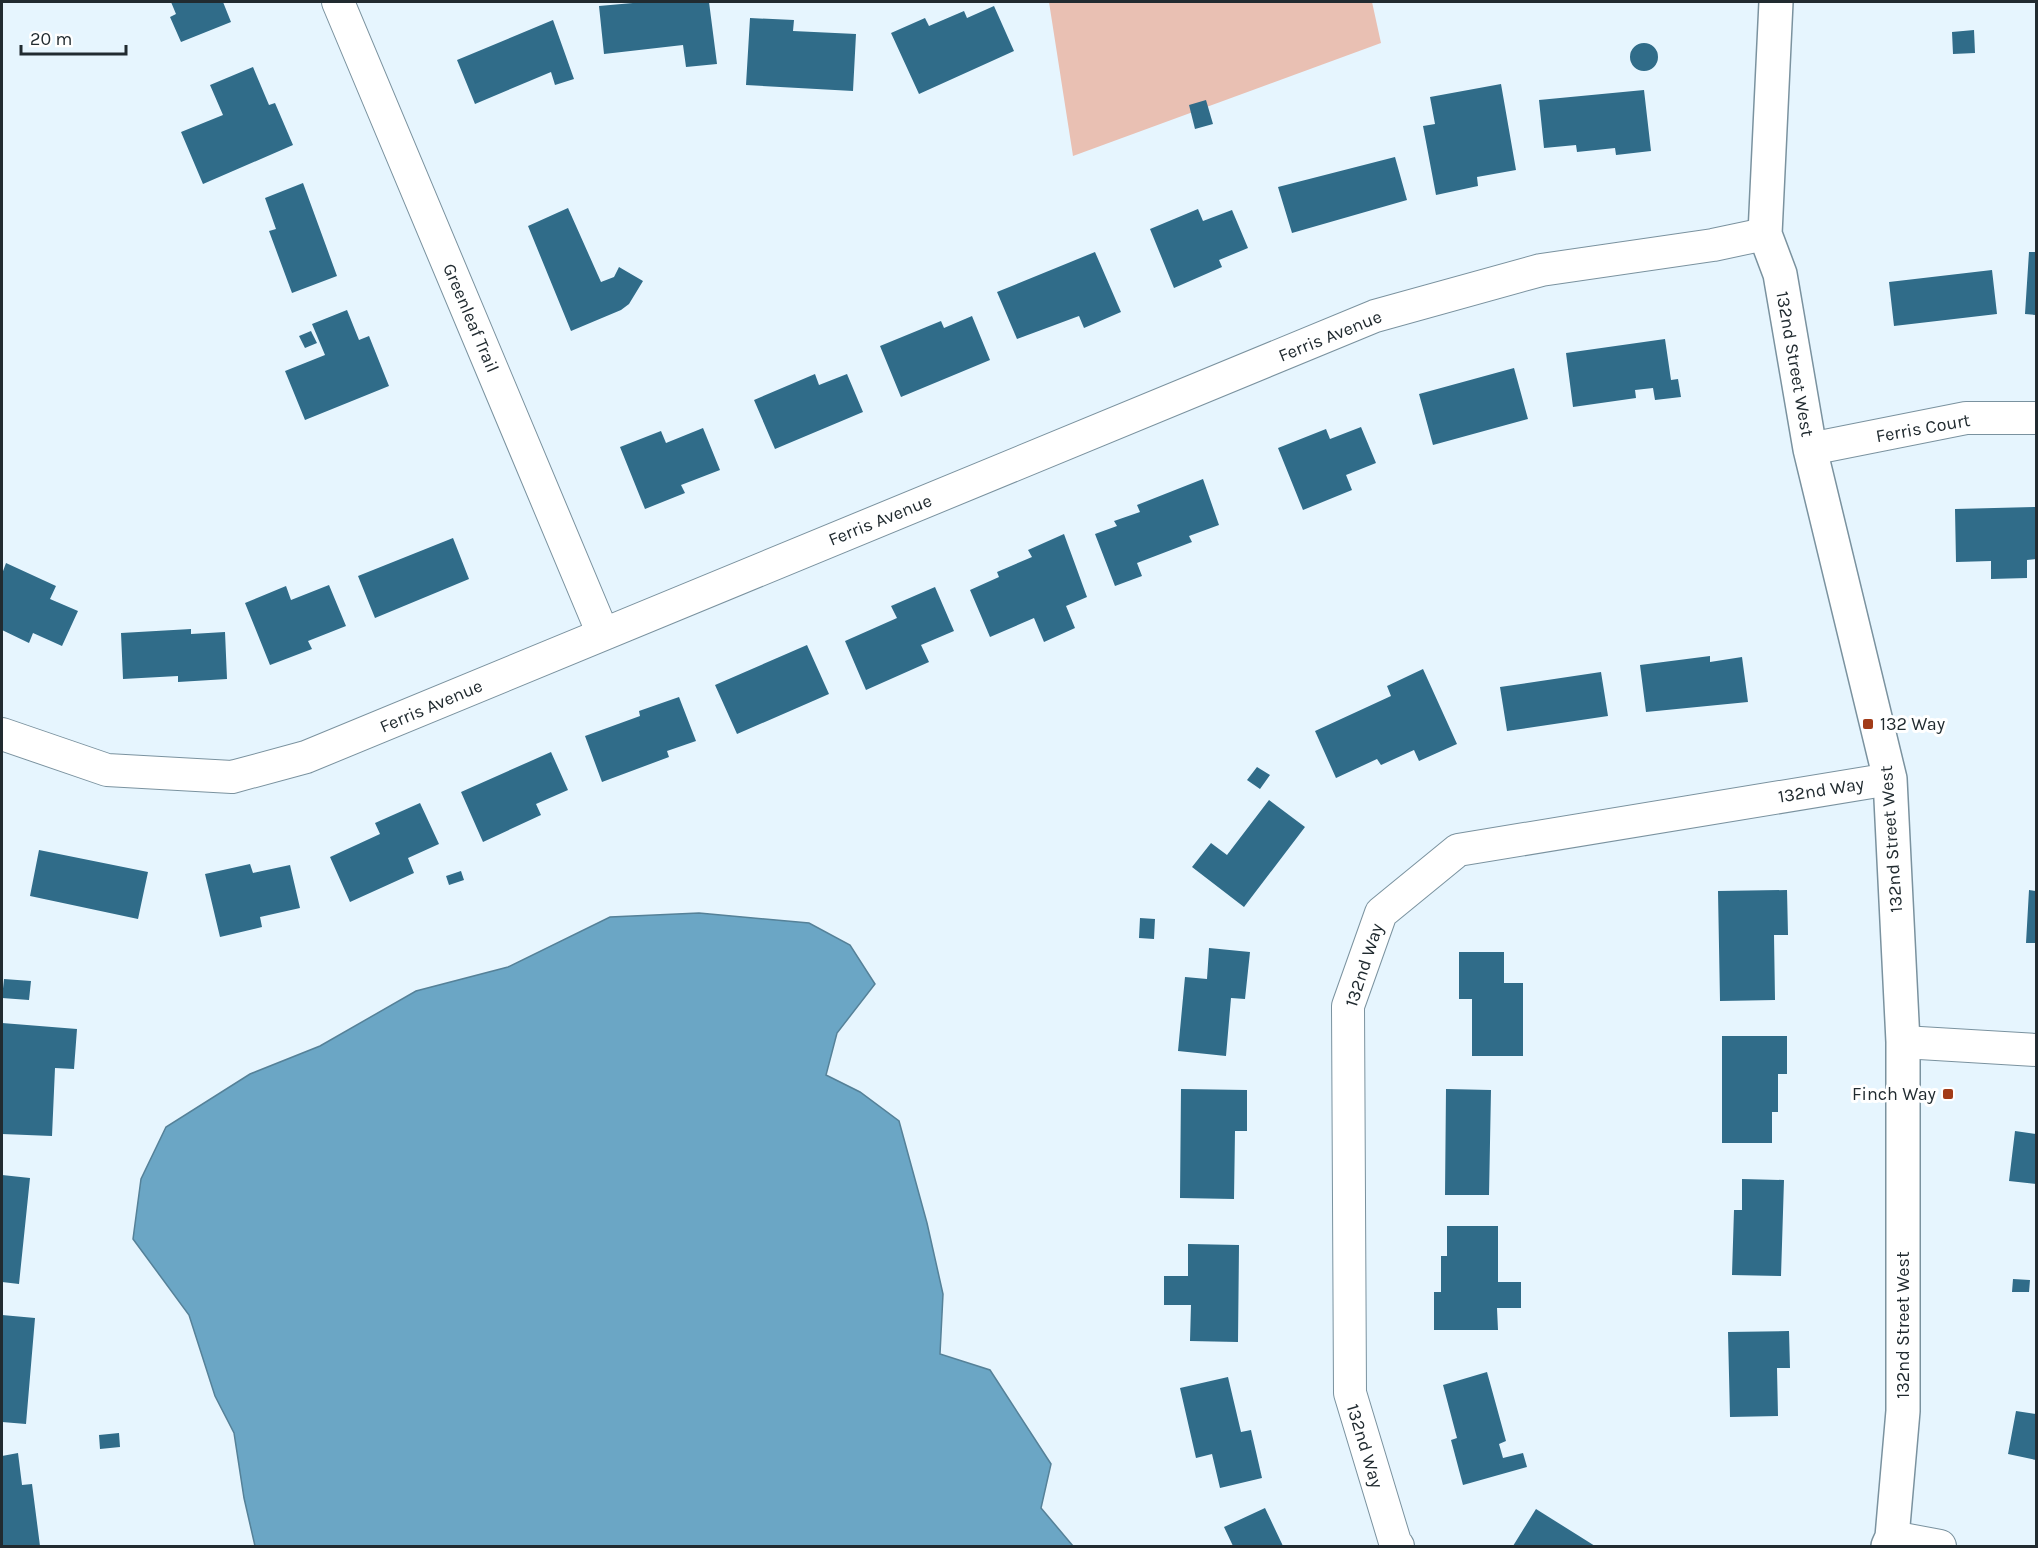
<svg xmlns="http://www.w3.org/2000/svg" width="2038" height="1548" font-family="Karla,sans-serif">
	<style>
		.green { fill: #e9c0b3 }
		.water { fill: #6ba6c5; stroke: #558198; stroke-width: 1.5 }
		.building { fill: #306c89 }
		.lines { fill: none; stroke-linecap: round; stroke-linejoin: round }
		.minor-casing { stroke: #7a929f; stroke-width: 34 }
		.tertiary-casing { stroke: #7a929f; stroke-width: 36 }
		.minor { stroke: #fff; stroke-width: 32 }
		.tertiary { stroke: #fff; stroke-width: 33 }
		.poi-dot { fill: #a23b18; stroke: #fff; stroke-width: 2 }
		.labels { text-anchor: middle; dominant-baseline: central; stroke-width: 6; stroke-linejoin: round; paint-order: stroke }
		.street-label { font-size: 18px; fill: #212b30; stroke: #fff }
		.poi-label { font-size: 18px; fill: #212b30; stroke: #fff; text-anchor: start }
	</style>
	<rect width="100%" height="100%" fill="#e6f5fe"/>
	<path class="green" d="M1049,2H1372L1381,43L1073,156Z"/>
	<path class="water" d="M699,913L809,923L850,945L875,984L837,1033L826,1075L860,1092L899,1121L927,1223L943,1294L940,1354L990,1370L1051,1464L1041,1508L1073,1546H255L244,1498L234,1433L215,1396L189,1315L133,1239L141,1179L166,1127L250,1074L320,1046L416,991L508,967L610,917Z"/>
	<path class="building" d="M171,2H223L231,22L181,42L170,17L176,14Z
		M644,2H709L717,64L686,67L683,45L604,54L599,6Z
		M994,6L1014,51L919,94L891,33L925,18L929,26L964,11L967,18Z
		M750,18L794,20L793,31L856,34L853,91L746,85Z
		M553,20L574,79L555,85L551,72L475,104L457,60Z
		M1974,30L1975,53L1953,54L1952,32Z
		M1630 57a14 14 0 1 1 28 0a14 14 0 1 1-28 0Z
		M253,67L269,105L275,103L293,145L203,184L181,132L223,115L210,85Z
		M1501,84L1516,170L1477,177L1478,186L1436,195L1423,126L1435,124L1430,97Z
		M1644,90L1651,151L1616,155L1615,148L1577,152L1576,145L1544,148L1539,100Z
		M1206,100L1213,124L1195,129L1189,105Z
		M1395,157L1407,200L1292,233L1278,187Z
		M303,183L337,276L292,293L269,231L276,229L265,198Z
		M568,208L601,282L614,277L619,267L643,281L629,304L621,310L571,331L528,226Z
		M1198,209L1203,221L1232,210L1248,248L1219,260L1222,267L1174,288L1150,229Z
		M1095,252L1121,312L1084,328L1079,316L1017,339L997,292Z
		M2029,252H2036V315L2025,314Z
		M1992,270L1997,314L1894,326L1889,282Z
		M347,310L359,340L369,336L389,386L305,420L285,371L325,355L312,324Z
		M972,316L990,360L901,397L880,346L941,321L944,328Z
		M311,331L317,343L305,348L299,336Z
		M1665,339L1671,380L1678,379L1681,397L1655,400L1653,388L1635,390L1636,398L1573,407L1566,353Z
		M1514,368L1528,419L1433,445L1419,394Z
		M815,374L819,385L847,374L863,412L775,449L754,400Z
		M1361,427L1376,463L1346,475L1352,490L1303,510L1278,448L1326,429L1330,439Z
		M703,428L720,470L681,485L685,493L645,509L620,447L661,431L666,443Z
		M1203,479L1219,525L1189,536L1192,542L1137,563L1142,576L1115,586L1095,534L1117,526L1114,521L1140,512L1137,505Z
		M2036,507V559L2027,560V578L1991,579V561L1956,562L1955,509Z
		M1064,534L1087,597L1066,606L1075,628L1044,642L1034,618L990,637L970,590L999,577L997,572L1032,557L1028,550Z
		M453,538L469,579L375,618L358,576Z
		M6,563L56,586L50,599L78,611L62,646L33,633L29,643L2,630V574Z
		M329,585L346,626L308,641L312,649L270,665L245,603L286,586L291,600Z
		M935,587L954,631L921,645L929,662L866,690L845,641L897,618L891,606Z
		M191,629V634L225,632L227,679L178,682V676L123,679L121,633Z
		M807,645L829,694L737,734L715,685Z
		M1710,656V662L1742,657L1748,702L1646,712L1640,665Z
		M1423,669L1457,744L1419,761L1414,750L1381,765L1377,759L1336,778L1315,731L1391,696L1387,686Z
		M1601,672L1608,716L1507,731L1500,687Z
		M679,697L696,741L667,751L669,757L602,782L585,736L640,716L639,711Z
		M551,752L568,790L536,804L541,815L483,842L461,792Z
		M1257,767L1270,775L1260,789L1247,780Z
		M1269,800L1305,827L1244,907L1192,867L1211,843L1227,855Z
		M420,803L439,844L408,858L414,873L350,902L330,857L380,834L375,823Z
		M39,850L148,872L138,919L30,896Z
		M250,864L253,873L290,865L300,908L260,917L262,927L220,937L205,874Z
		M461,871L464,880L449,885L446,876Z
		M1787,890L1788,935H1774L1775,1000L1720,1001L1718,891Z
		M2029,890L2036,891V943H2026Z
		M1140,918L1155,919L1154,939L1139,938Z
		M1209,948L1250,952L1245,999L1231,998L1226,1056L1178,1051L1185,977L1207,979Z
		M1459,952H1504V983H1523V1056H1472V999H1459Z
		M4,979L31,981L29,1000L2,998Z
		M2,1023L77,1029L74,1069L55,1068L52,1136L2,1134Z
		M1722,1036H1787V1074H1778V1112H1772V1143H1722Z
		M1181,1089L1247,1090V1131H1235L1234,1199L1180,1198Z
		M1446,1089L1491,1090L1489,1195H1445Z
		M2015,1131L2036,1134V1184L2009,1181Z
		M2,1175L30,1178L19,1284L2,1282Z
		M1742,1179L1784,1180L1781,1276L1732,1275L1734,1210H1742Z
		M1447,1226H1498V1282H1521V1308H1497L1498,1330H1434V1292H1441V1256H1447Z
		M1188,1244L1239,1245L1238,1342L1190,1341L1191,1305H1164V1276H1188Z
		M2013,1279L2030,1280L2029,1292H2012Z
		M2,1315L35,1318L26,1424L2,1422Z
		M1789,1331L1790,1368H1777L1778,1416L1730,1417L1728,1332Z
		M1487,1372L1506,1441L1499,1444L1503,1458L1523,1453L1527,1467L1463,1485L1451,1440L1457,1438L1443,1385Z
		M1228,1377L1241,1432L1251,1430L1262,1478L1220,1488L1212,1454L1196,1458L1180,1388Z
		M2016,1411L2036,1414V1460L2008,1454Z
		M119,1433L120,1447L100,1449L99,1435Z
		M18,1453L22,1485L32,1484L40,1546H2V1456Z
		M1265,1508L1283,1546H1233L1224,1527Z
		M1536,1509L1595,1546H1513Z"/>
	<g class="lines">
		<defs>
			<path id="minor" d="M338,2L603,634
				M1810,449L1966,418H2036
				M2,734L107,770L232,777L306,757L1375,316L1541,270L1713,245L1765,234
				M1903,1042L2036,1050
				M1892,1537L1940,1546
				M1398,1546L1395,1542L1350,1393L1348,1006L1381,913L1458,850L1890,779"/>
			<path id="tertiary" d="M1776,2L1765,234L1780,274L1810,449L1890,779L1903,1042V1411L1892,1537L1888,1546"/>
		</defs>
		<use href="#minor" class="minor-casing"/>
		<use href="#tertiary" class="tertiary-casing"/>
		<use href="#minor" class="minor"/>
		<use href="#tertiary" class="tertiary"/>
	</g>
	<g class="poi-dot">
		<rect x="1862" y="718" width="12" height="12" rx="3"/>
		<rect x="1942" y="1088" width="12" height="12" rx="3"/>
	</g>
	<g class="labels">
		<g class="street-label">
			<text transform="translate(471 318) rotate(67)">Greenleaf Trail</text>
			<text transform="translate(1330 336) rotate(-22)">Ferris Avenue</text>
			<text transform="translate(1795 364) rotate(80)">132nd Street West</text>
			<text transform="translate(1923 428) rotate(-10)">Ferris Court</text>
			<text transform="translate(880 520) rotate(-22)">Ferris Avenue</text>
			<text transform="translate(431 706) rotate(-23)">Ferris Avenue</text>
			<text transform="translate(1821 790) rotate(-9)">132nd Way</text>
			<text transform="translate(1891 839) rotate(-94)">132nd Street West</text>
			<text transform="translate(1364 965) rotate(-72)">132nd Way</text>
			<text transform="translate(1903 1325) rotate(-90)">132nd Street West</text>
			<text transform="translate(1365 1446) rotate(73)">132nd Way</text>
		</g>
		<g class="poi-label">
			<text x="1880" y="724">132 Way</text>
			<text x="1936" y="1094" text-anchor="end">Finch Way</text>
		</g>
	</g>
	<rect width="2038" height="1548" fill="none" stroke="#212b30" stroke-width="6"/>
	<path d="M21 45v9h105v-9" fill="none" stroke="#212b30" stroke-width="3"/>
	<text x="30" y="45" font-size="18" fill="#212b30" stroke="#ffffff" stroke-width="4.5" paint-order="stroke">20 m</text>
</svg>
